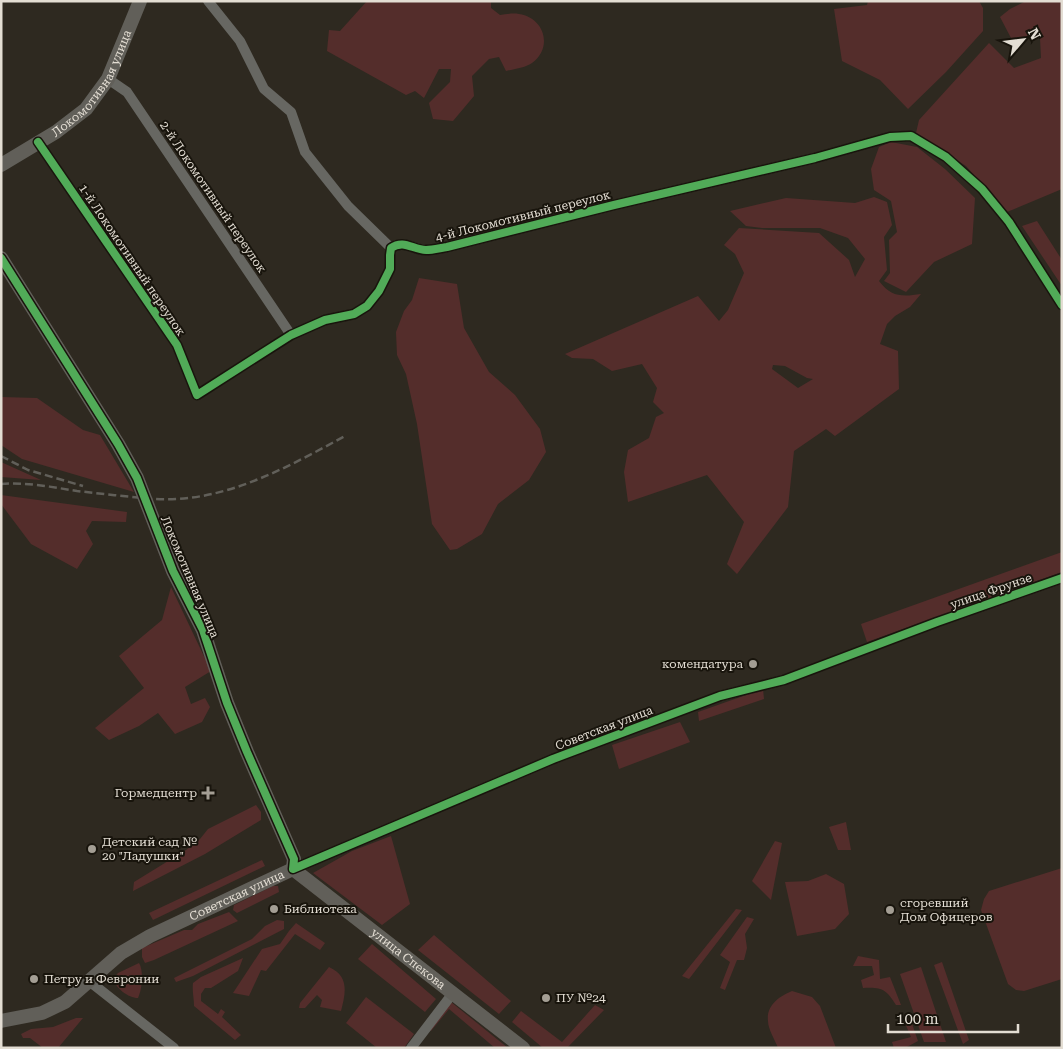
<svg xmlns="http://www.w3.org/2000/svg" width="1063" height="1049" font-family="'Roboto Serif',serif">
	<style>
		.green { fill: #542d2b; fill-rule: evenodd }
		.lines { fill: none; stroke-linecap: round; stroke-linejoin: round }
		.street { stroke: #676762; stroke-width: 10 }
		.secondary { stroke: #615f59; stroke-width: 14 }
		.rail { stroke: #615f59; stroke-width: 2.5; stroke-dasharray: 8 4; stroke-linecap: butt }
		.cycleway-casing { stroke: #18140c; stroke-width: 11 }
		.cycleway { stroke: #51ab58; stroke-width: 8 }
		.poi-dot { fill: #a49e94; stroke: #18140c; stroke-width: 2 }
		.labels { text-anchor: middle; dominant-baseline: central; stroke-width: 4; stroke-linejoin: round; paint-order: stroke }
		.street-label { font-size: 12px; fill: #e3ddd3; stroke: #18140c }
		.poi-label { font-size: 12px; fill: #e3ddd3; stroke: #18140c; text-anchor: start }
	</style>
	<rect width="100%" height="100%" fill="#2e2920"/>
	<path class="green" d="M367,1H491V8L500,15C506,14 513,13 519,14C545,18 553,48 532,63C525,68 514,69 506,71L499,57L489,59L472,76L474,96L453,121L433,119L429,103L450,82L451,69H439L424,98L415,91L406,95L327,51L329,30L340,31Z
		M868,1H979L983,8V31L946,72L908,109L880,80L842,61L834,9L867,5Z
		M1026,1H1062V189L1007,212L966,166L916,133L919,120L989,43L1014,68L1041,58L1040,38H1011L1000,17L1010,9Z
		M891,142L917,147L945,169L975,198L972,244L934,262L906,292L884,281L890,273L889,240L897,232L891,201L874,190L871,169L879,147Z
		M874,197L887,202L892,225L884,237L887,270L879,281C891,297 902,297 921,294L910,307L895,316L887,324L880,344L898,351L899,389L835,436L826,429L794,451L788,507L737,574L727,564L744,522L707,475L628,502L624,472L628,450L649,438L656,417L664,413L653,402L657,388L642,364L612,371L593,359L572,358L565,354L698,296L719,321L728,310L744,273L735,254L724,245L739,228L819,233L849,260L855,277L865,259L848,238L820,228H762L746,226L730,211L786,198L855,203ZM773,365L785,366L807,378L813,379L798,388L772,369Z
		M1037,221L1062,260V286L1022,226Z
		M419,278L457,284L464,328L489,372L515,395L540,429L546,452L529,480L498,504L482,534L457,549L450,550L432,524L417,424L406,374L397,355L396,332L404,311L412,300Z
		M1,397L37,398L83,430L100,435L134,492L22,459L1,445Z
		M1,462L41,480L1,477Z
		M1,495L127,512L126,522L92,521L86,531L93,544L77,569L31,544L1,504Z
		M1062,552V572L867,642L861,624Z
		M171,587L211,671L185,687L191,704L205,698L210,707L202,722L175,734L158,713L139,726L109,740L95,728L144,688L119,656L162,620Z
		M763,689L764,699L699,721L698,712Z
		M680,722L690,742L619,769L612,745Z
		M256,805L261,812V820L205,854L133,891L134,882L186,850L200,839L208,829Z
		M846,822L851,850H838L829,827Z
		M391,836L410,904L382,925L313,873L352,851Z
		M775,841L782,843L771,900L752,881Z
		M262,860L265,866L153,920L149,913Z
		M1062,868V979L1024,991L1016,990L1008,984L981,910L984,899L989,891Z
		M826,874L844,884L849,914L835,929L797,936L785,882L808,881Z
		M273,886H278L279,892L237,913L233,910L234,905Z
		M736,909L742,910L689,979L682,976Z
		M229,912L238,921L154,960L145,963L142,957V948L184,930H192L198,924Z
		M747,917L754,919L745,934L747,948L744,960H737L725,990L720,988L730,962L720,955Z
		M277,920L284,921V929L193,976L176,982L174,978L252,939L265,926Z
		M296,923L325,943L320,950L295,934L266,971L261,970L249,996L233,993L262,949L280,944L289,931Z
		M434,935L511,1001L499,1014L418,950Z
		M372,944L436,999L425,1012L358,959Z
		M858,956L879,960L880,979L890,977L901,1005H896C886,989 882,987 863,988L861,980L874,975L872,966H853Z
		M243,958L238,971L211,988H205L201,994V1001L218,1014L221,1009L225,1012L222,1017L241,1035L235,1040L194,1006C194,998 192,991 193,983L201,977Z
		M942,962L969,1040L963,1044L934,965Z
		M139,963C144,971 142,990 138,998C128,998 116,988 113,979L118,973Z
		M329,967C349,976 346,992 341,1011L320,1007L322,1000L317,995L305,1008H299L300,1003Z
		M921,967L946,1042H924L900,974Z
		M792,991L812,997L820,1006L836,1048H778C775,1040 768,1029 768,1021C766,1005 780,996 792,991Z
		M366,997L414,1034L404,1048H377L346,1023Z
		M451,1002L508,1048H495L449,1009L431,1031L429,1028Z
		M595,1005L604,1010L567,1048H543L512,1022L521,1011L562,1042Z
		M76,1018H83L58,1048H43L30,1038H23L21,1034L31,1029L53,1027Z
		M910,1018L918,1041L905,1048H894L892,1042L911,1037L904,1021Z"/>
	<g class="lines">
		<path class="street" d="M208,1L240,41L264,89L291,112L305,152L348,206L391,248
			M108,79L127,92L291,335
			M38,142L177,345L197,395L291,335L325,320L354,314L367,306L379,291L390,269V255L391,248C404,239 413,250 426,250C433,250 440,248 447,247L614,205L815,158L890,137L911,136L946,157L982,189L1009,222L1062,305
			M293,869L553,759L720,696L784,680L937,622L1062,578
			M89,981L174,1048
			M411,1048L453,993"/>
		<g class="secondary">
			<path id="s1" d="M1,165L56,132L86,109L108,79L140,1"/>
			<path d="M1,258L118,444L137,478L173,571L203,630L227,703L247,752L294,859L293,869"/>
			<path id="s2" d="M293,869L523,1048"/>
			<path id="s3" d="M1,1021L42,1013L65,1002L121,953L150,936L293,869"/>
		</g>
		<path class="rail" d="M1,456L28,470L83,486
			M1,484C26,482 52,487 77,491C103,494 130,497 156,499C224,503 288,467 345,436"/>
		<defs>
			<path id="cycleway" d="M38,142L177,345L197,395L291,335L325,320L354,314L367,306L379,291L390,269V255L391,248C404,239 413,250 426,250C433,250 440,248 447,247L614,205L815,158L890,137L911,136L946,157L982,189L1009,222L1062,305
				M1,258L118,444L137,478L173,571L203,630L227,703L247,752L294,859L293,869L553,759L720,696L784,680L937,622L1062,578"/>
		</defs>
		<use href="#cycleway" class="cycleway-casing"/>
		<use href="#cycleway" class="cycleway"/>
	</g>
	<g class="poi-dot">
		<circle cx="753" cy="664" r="5"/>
		<path d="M205.5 785.5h5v5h5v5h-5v5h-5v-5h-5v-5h5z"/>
		<circle cx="92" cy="849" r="5"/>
		<circle cx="274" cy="909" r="5"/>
		<circle cx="890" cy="910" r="5"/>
		<circle cx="34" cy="979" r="5"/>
		<circle cx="546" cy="998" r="5"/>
	</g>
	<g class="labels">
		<g class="street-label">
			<text stroke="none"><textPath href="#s1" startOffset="126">Локомотивная улица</textPath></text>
			<text transform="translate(213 197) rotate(56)">2-й Локомотивный переулок</text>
			<text transform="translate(523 216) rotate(-14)">4-й Локомотивный переулок</text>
			<text transform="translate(132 260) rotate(56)">1-й Локомотивный переулок</text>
			<text transform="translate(190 577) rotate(67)">Локомотивная улица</text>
			<text transform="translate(991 591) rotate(-19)">улица Фрунзе</text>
			<text transform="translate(604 728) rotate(-21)">Советская улица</text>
			<text stroke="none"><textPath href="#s3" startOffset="271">Советская улица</textPath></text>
			<text stroke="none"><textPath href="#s2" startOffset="146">улица Спекова</textPath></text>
		</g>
		<g class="poi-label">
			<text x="743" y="664" text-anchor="end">комендатура</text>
			<text x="197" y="793" text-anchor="end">Гормедцентр</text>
			<text x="102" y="842">Детский сад №<tspan x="102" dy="14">20 "Ладушки"</tspan></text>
			<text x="900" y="903">сгоревший<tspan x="900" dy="14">Дом Офицеров</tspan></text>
			<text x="284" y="909">Библиотека</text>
			<text x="44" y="979">Петру и Февронии</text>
			<text x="556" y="998">ПУ №24</text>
		</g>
	</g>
	<rect width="1063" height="1049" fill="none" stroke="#e3ddd3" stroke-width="5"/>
	<g transform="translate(1023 40) rotate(62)" stroke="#18140c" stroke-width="4" paint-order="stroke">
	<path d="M0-4L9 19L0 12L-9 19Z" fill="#e3ddd3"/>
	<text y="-8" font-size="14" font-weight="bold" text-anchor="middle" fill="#e3ddd3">N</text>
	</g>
	<path d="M888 1024v8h130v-8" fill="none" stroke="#e3ddd3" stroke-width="2.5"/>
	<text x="896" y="1024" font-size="15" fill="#e3ddd3" stroke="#18140c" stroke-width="4" paint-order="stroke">100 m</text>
</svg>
